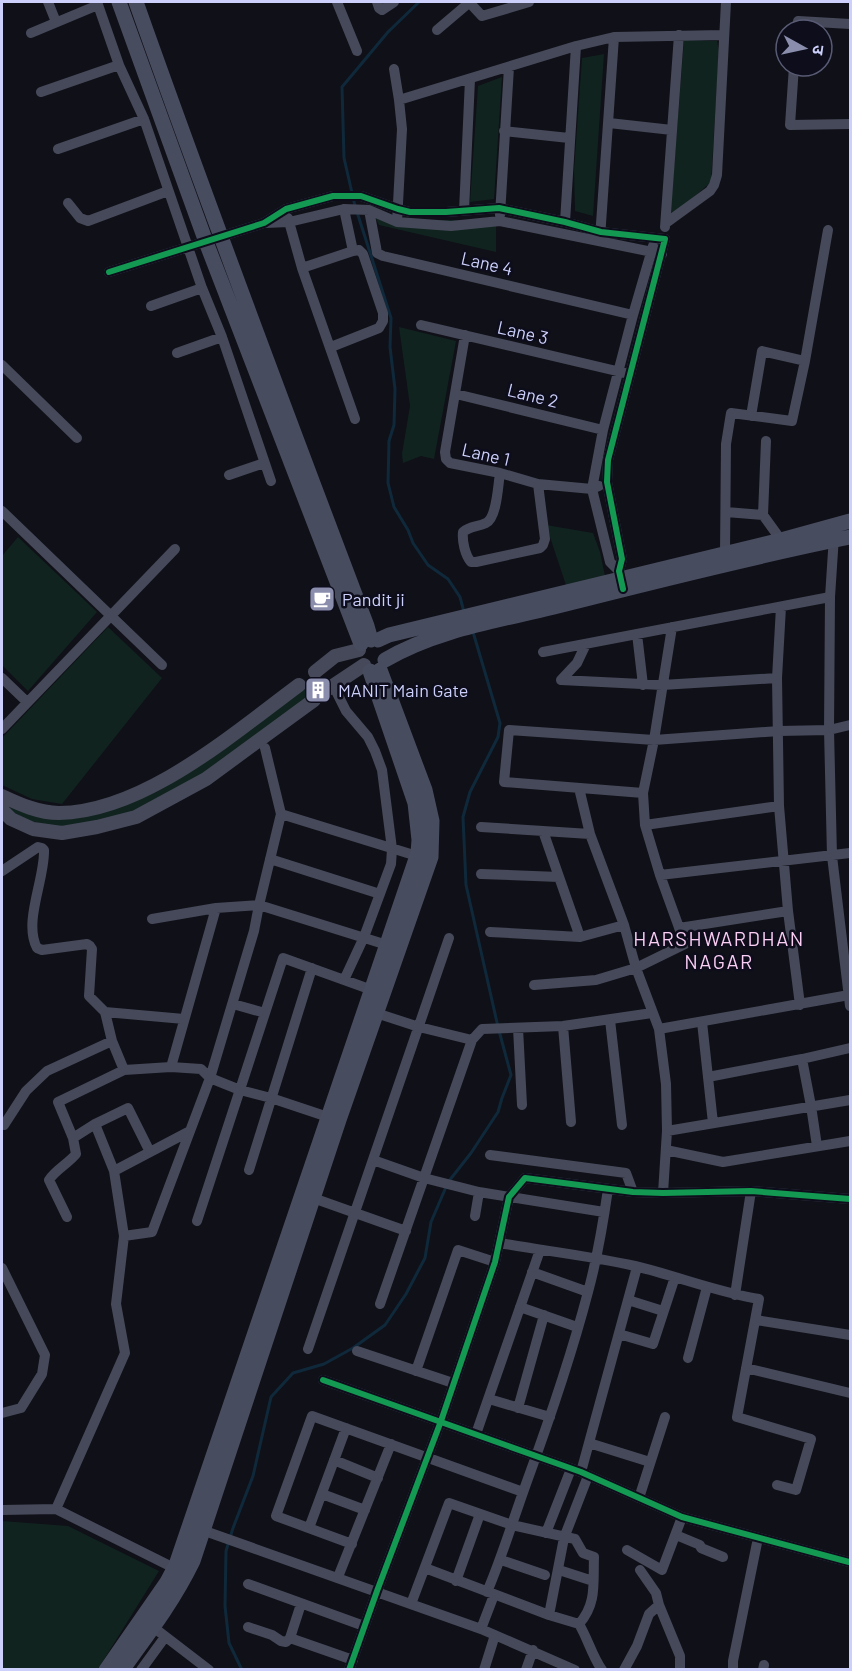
<svg xmlns="http://www.w3.org/2000/svg" width="852" height="1671" font-family="Barlow,'Noto Sans Devanagari',sans-serif">
	<style>
		.green { fill: #10231f }
		.lines { fill: none; stroke-linecap: round; stroke-linejoin: round }
		.stream { stroke: #0f293b; stroke-width: 3 }
		.minor { stroke: #464959; stroke-width: 10 }
		.tertiary { stroke: #464959; stroke-width: 14 }
		.secondary { stroke: #484c5f; stroke-width: 15 }
		.cycleway-casing { stroke: #0d0d1c; stroke-width: 10 }
		.cycleway { stroke: #139951; stroke-width: 6 }
		.labels { text-anchor: middle; dominant-baseline: central; stroke-width: 5; stroke-linejoin: round; paint-order: stroke }
		.street-label { font-size: 18px; fill: #ccd0fb; stroke: #0d0d1c }
		.poi-label { font-size: 18px; fill: #ccd0fb; stroke: #0d0d1c; text-anchor: start }
		.neighbourhood-label { font-size: 20px; letter-spacing: 1.5px; fill: #fbcef4; stroke: #0d0d1c }
	</style>
	<rect width="100%" height="100%" fill="#101018"/>
	<path class="green" d="M684,40L717,41L719,51L711,182L670,218Z
		M604,54L593,216L575,211L574,170L582,58Z
		M502,77L494,199L470,202L478,86Z
		M374,215L398,220H496V252L379,225Z
		M399,327L456,341L434,459L421,456L403,463L402,454L410,406Z
		M546,525L593,533L600,552L605,576L567,588Z
		M18,537L97,612L28,691L2,665V556Z
		M108,627L162,678L62,804L32,799L2,785V738Z
		M303,687L309,696L197,780L134,811L103,820L56,827L34,823L12,813L2,805V799L43,816L129,802L157,792Z
		M2,1521L68,1526L159,1571L98,1669H2Z"/>
	<g class="lines">
		<path class="stream" d="M355,206L344,158L342,87L388,32L419,2
			M357,212L391,318L390,347L395,389L394,425L389,441L388,483L394,507L408,530L413,543L428,565L448,579L460,597L464,612
			M449,1181L471,1153L498,1112L502,1098L511,1075L498,1027L466,885L463,817L470,792L498,737L500,723L473,632
			M242,1670L229,1643L225,1606L226,1551L233,1528L253,1476L271,1397L293,1373L324,1364L353,1348L385,1325L406,1294L425,1258L431,1222L446,1187"/>
		<path class="minor" d="M48,2L56,22
			M97,2L119,65L144,119L202,288L222,337L271,481
			M337,2L357,51
			M377,2L379,8L382,10L394,2
			M469,2L482,16L529,2
			M437,30L470,2
			M797,30L798,21L850,24
			M31,33L98,5
			M794,66L790,125L850,124
			M394,69L399,100
			M41,92L119,65
			M609,123L672,130
			M504,131L569,138
			M58,149L144,119
			M68,203L80,218L88,221L168,191
			M369,210L376,247L377,253L383,256L633,315
			M464,211L470,79
			M500,215L509,67
			M288,218L302,268L355,419
			M397,222L402,129L399,100L576,46L614,37L723,35
			M565,222L576,46
			M265,223L289,222L344,209L369,210L397,222L451,226L500,221L662,254
			M666,223L710,191L714,185L717,175L726,2
			M665,227L679,35
			M600,238L614,37
			M302,268L353,251
			M109,272L264,223L286,209L333,196H361L398,209L410,212H446L499,208L565,222L601,232L665,239L608,460L607,482L622,559L619,571L622,584
			M151,306L202,288
			M421,325L625,373
			M465,335L445,452L446,459L450,463L500,473L538,484L592,489L599,486
			M331,347L379,328L383,321V313L363,254L359,250L353,251L344,209
			M177,353L222,337
			M2,365L77,438
			M456,394L603,430
			M751,416L762,351L805,361
			M500,473C498,485 497,518 486,523C478,527 470,526 463,532C462,541 465,555 471,562H476L540,548L543,545L545,539L538,484
			M229,475L264,463
			M2,511L162,665
			M726,512L763,515L781,540
			M763,515L766,441
			M834,536L830,597L829,730L832,856L850,1006
			M725,553L726,444L731,413L792,421L805,361L828,230
			M619,571L610,562L592,489L603,430L633,315L653,246
			M781,607L777,678L779,806L788,911L800,1005
			M637,634L643,685
			M586,644L577,663L561,680L662,685L777,678
			M543,652L830,597
			M2,678L27,702
			M333,685L346,711L368,737L375,751L382,770L392,849L391,864L364,937L344,980
			M2,729L175,549
			M579,788L590,834L624,925L636,968L659,1029L666,1084L667,1131L663,1193
			M643,793L504,782L509,730L654,740L779,731L829,730L850,725
			M281,814L417,856
			M645,825L779,806
			M481,827L590,834
			M543,831L580,937
			M270,859L380,894
			M2,871L38,847L42,848L44,850C45,879 23,922 37,948L42,950L87,944L90,946L92,949L89,996L105,1012L112,1041L124,1070
			M481,874L559,877
			M660,875L850,853
			M152,919L216,908
			M679,928L788,911
			M490,932L580,937L624,925
			M534,985L596,980L636,968L685,944L660,875L645,825L643,793L654,740L672,627
			M233,1004L265,1013
			M105,1012L184,1019
			M376,1013L419,1027L472,1040
			M610,1020L622,1125
			M702,1022L713,1123
			M563,1026L571,1122
			M518,1028L522,1105
			M659,1029L849,995
			M802,1059L811,1106L817,1146
			M171,1067L216,908L259,905L387,945
			M708,1077L802,1059L850,1048
			M4,1125L26,1091L47,1071L112,1041
			M667,1131L850,1100
			M73,1138L95,1124L128,1108L150,1152
			M666,1150L723,1162L850,1141
			M490,1155L626,1173L633,1192
			M373,1160L424,1178L479,1192L604,1212
			M249,1170L312,968
			M114,1171L190,1131
			M313,1198L406,1231
			M475,1216L479,1192
			M67,1217L49,1180C55,1170 69,1163 76,1154L73,1138L58,1102L124,1070L171,1067L201,1069L210,1078L240,1090L271,1098L328,1117
			M197,1221L283,958L372,990
			M124,1236L152,1232L210,1078L254,931L259,905L281,814L265,748
			M500,1243C545,1251 591,1256 635,1266C677,1276 717,1292 759,1299L737,1417L811,1439L796,1490L777,1485
			M2,1268L45,1355L42,1374L21,1408L2,1413
			M532,1272L588,1292
			M735,1295L751,1191
			M628,1300L663,1311
			M380,1304L472,1040L482,1029L563,1026L652,1013
			M520,1307L577,1327
			M756,1320L850,1335
			M619,1334L653,1344L675,1277
			M308,1349L449,938
			M357,1351L453,1383
			M688,1358L707,1287
			M746,1368L850,1393
			M416,1371L458,1250L495,1262
			M323,1380L581,1472L682,1517L849,1562
			M489,1399L550,1417
			M518,1408L544,1315
			M476,1434L540,1250
			M589,1443L650,1462
			M334,1460L378,1478
			M581,1472L637,1267
			M322,1494L365,1510
			M639,1498L665,1417
			M56,1509L125,1353L116,1304L124,1236L114,1171L95,1124
			M2,1510L56,1509L174,1568
			M309,1528L346,1428
			M202,1530L481,1629L575,1670
			M546,1533L571,1469
			M676,1535L700,1545L701,1548L723,1557
			M352,1544L276,1516L312,1416L523,1492
			M627,1550L662,1570L682,1517
			M501,1560L545,1575
			M425,1568L549,1615L579,1624C588,1639 592,1656 602,1670
			M559,1570L593,1581
			M640,1570L656,1593L659,1605L680,1656V1670
			M338,1577L391,1444
			M456,1581L480,1514
			M248,1584L364,1626
			M487,1592C502,1557 513,1520 526,1484C549,1421 571,1357 588,1292C597,1259 603,1224 608,1189
			M411,1604L449,1503L512,1525L575,1539L583,1553L594,1557C593,1583 597,1604 579,1624
			M549,1615L564,1538L588,1476
			M153,1627L209,1670
			M248,1627L272,1635L281,1641L286,1642L290,1638L301,1604
			M481,1629L494,1595
			M290,1638L353,1660
			M141,1670L165,1637
			M349,1670L377,1591L441,1421L495,1262L509,1197L525,1178L633,1192L663,1193L751,1191L850,1199
			M484,1670L495,1635
			M526,1670L533,1650
			M624,1670L637,1646L649,1614L659,1605
			M733,1670V1661L758,1538
			M763,1670L764,1665"/>
		<path class="tertiary" d="M315,672L335,656L359,650
			M328,689L364,665
			M2,796C19,804 39,813 59,813C144,812 234,733 299,685
			M2,810L11,819L33,829L62,833L97,827L136,817L206,779L314,700"/>
		<path class="secondary" d="M119,2L206,242L361,644
			M136,2C210,211 288,418 367,626L371,640
			M378,640L389,635L781,540L850,521
			M385,660C436,630 497,621 554,607C652,582 751,557 850,537
			M106,1670L167,1582L176,1565L418,853L419,840L415,803L370,671
			M122,1670C149,1633 173,1602 193,1561L339,1120L431,857L432,821L425,790L380,670"/>
		<defs>
			<path id="cycleway" d="M109,272L264,223L286,209L333,196H361L398,209L410,212H446L499,208L565,222L601,232L665,239L608,460L607,482L622,559L619,571L623,589
				M323,1380L581,1472L682,1517L849,1562
				M349,1670L377,1591L441,1421L495,1262L509,1197L525,1178L633,1192L663,1193L751,1191L850,1199"/>
		</defs>
		<use href="#cycleway" class="cycleway-casing"/>
		<use href="#cycleway" class="cycleway"/>
	</g>
	<defs>
		<symbol id="cafe-square" viewBox="-11 -11 22 22"><rect x="-9" y="-9" width="18" height="18" rx="4" fill="#8a8dac" stroke="#0d0d1c"/><path d="M-5.5-4.5H6V0H3Q3 3.5 0 3.5H-2.5Q-5.5 3.5-5.5 0ZM3-3.2v2h1.7v-2ZM-6 4.5H4V6H-6Z" fill="#fff"/></symbol>
		<symbol id="building-square" viewBox="-11 -11 22 22"><rect x="-9" y="-9" width="18" height="18" rx="4" fill="#8a8dac" stroke="#0d0d1c"/><path d="M-4-6H4V6H1V3H-1V6H-4ZM-2.5-4.3h1.7v1.8h-1.7ZM.8-4.3h1.7v1.8H.8ZM-2.5-1h1.7V.8h-1.7ZM.8-1h1.7V.8H.8Z" fill="#fff"/></symbol>
	</defs>
	<g fill-rule="evenodd">
		<use href="#cafe-square" x="307" y="584" width="30" height="30"/>
		<use href="#building-square" x="303" y="675" width="30" height="30"/>
	</g>
	<g class="labels">
		<g class="street-label">
			<text transform="translate(487 263) rotate(13)">Lane 4</text>
			<text transform="translate(523 332) rotate(13)">Lane 3</text>
			<text transform="translate(533 395) rotate(14)">Lane 2</text>
			<text transform="translate(486 454) rotate(13)">Lane 1</text>
		</g>
		<g class="poi-label">
			<text x="342" y="599">Pandit ji</text>
			<text x="338" y="690">MANIT Main Gate</text>
		</g>
		<g class="neighbourhood-label">
			<text x="719" y="938">HARSHWARDHAN<tspan x="719" dy="23">NAGAR</tspan></text>
		</g>
	</g>
	<rect width="852" height="1671" fill="none" stroke="#ccd0fb" stroke-width="6"/>
	<g transform="translate(804 48) rotate(98)"><circle r="28" fill="#0d0d1c" stroke="#595b75" stroke-width="1.5"/>
	<path d="M0-4.5L10 22L0 15L-10 22Z" fill="#8a8dac"/>
	<text y="-9" font-size="16" font-weight="bold" text-anchor="middle" fill="#ccd0fb">उ</text>
	</g>
</svg>
